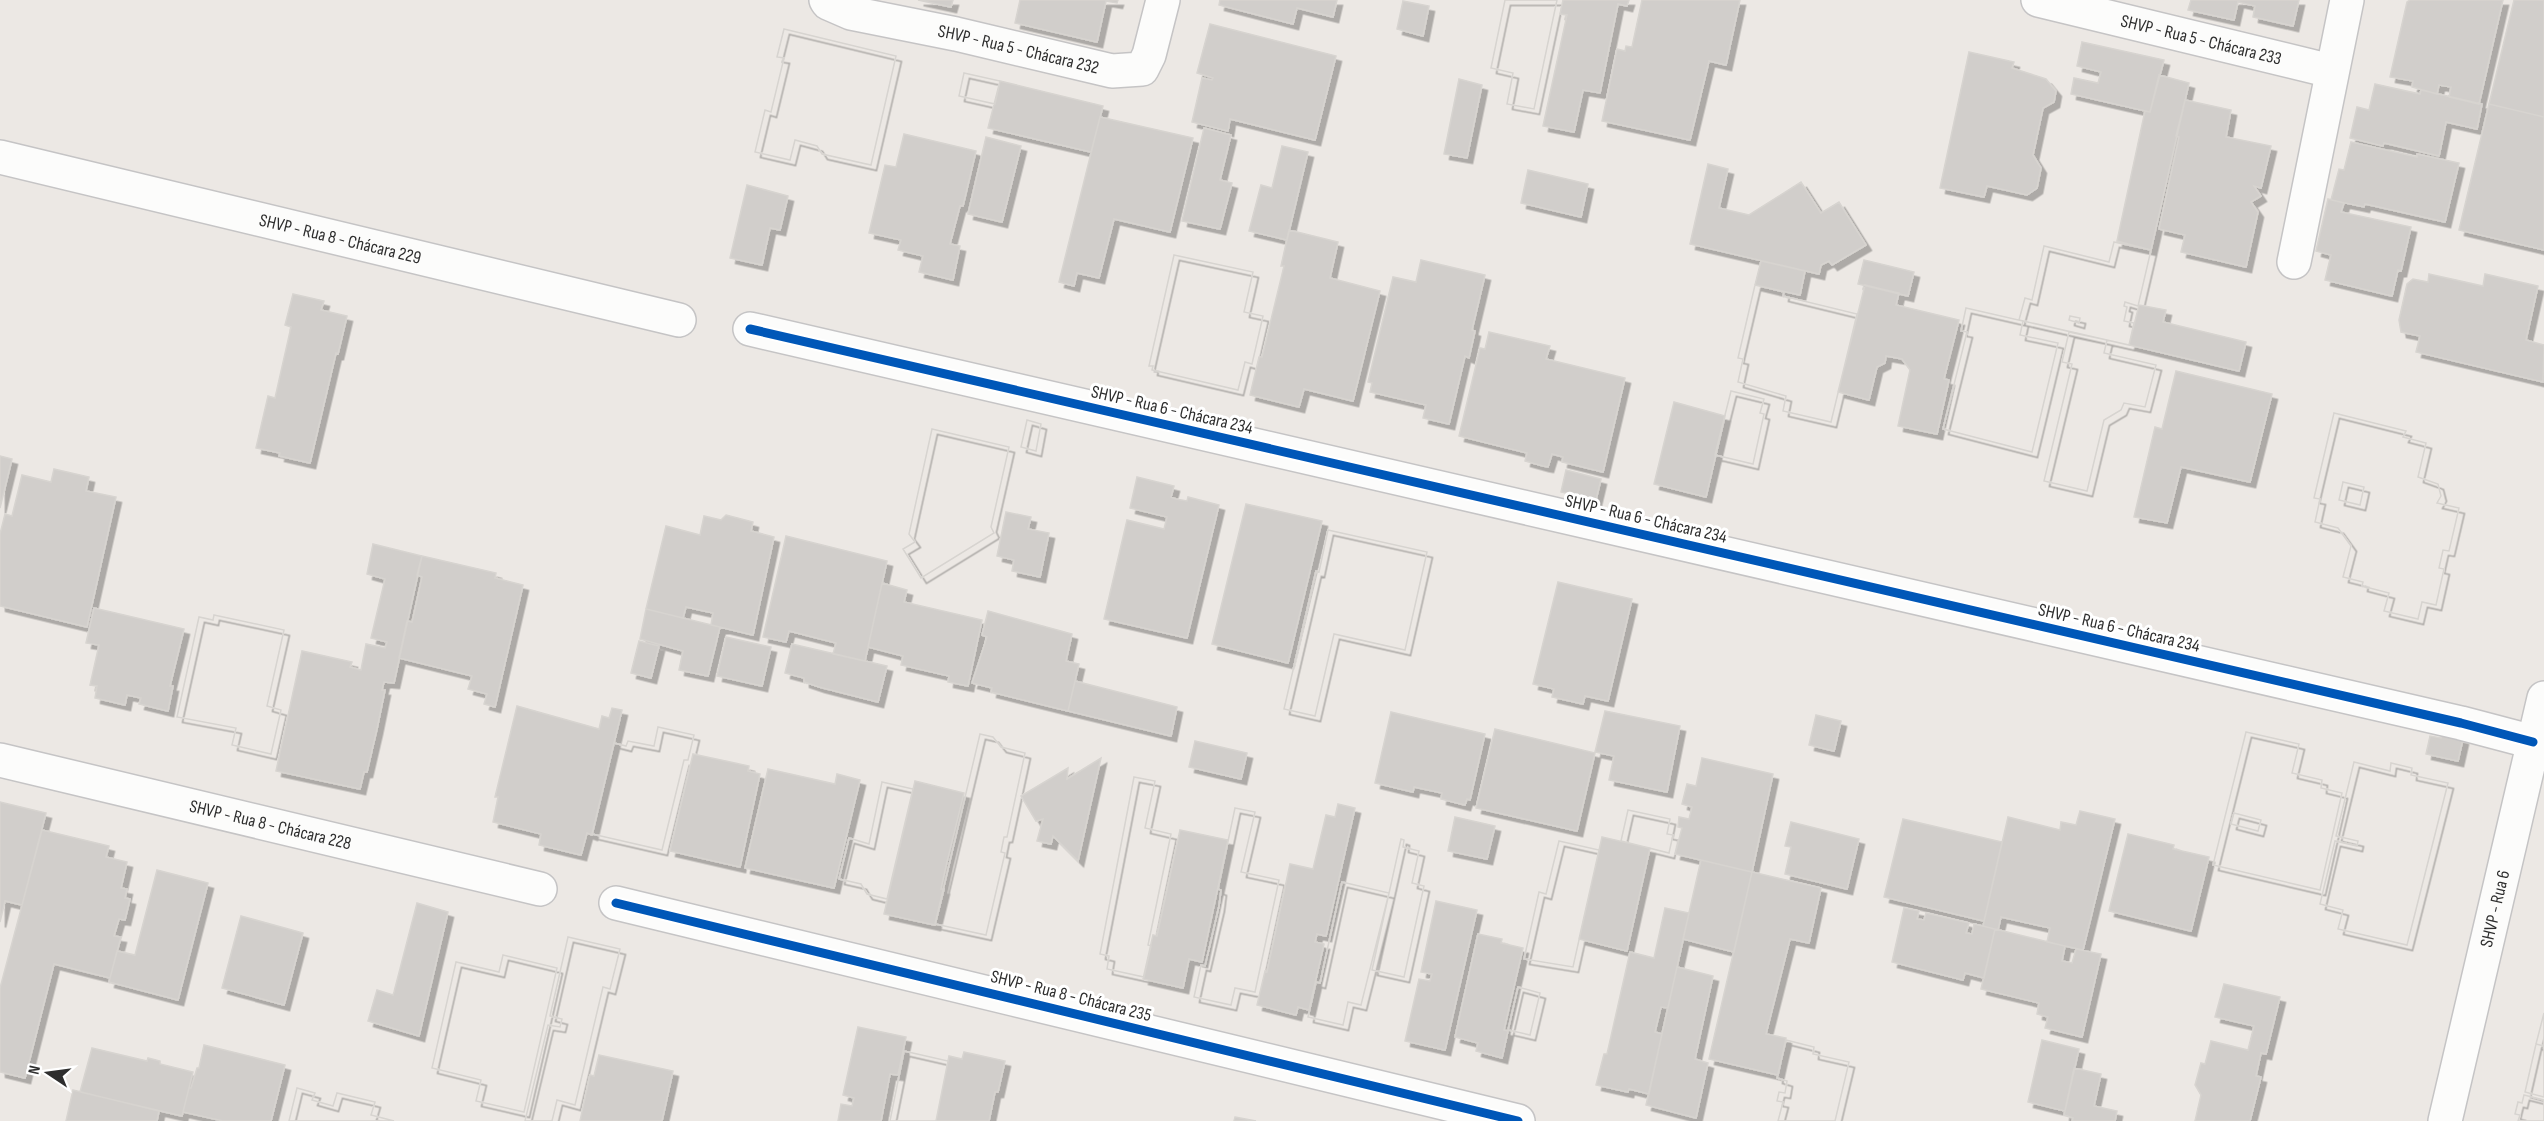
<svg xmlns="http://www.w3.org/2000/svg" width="2544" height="1121" font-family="'Sofia Sans Condensed',sans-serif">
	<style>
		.building { fill: #d1cecb; stroke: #d7d4d0; stroke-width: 1.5; fill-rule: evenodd; filter: url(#shadow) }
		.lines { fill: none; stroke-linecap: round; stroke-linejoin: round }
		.street-casing { stroke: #c5c4c5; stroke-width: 36 }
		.secondary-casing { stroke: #c5c4c5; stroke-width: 36 }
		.street { stroke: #fcfcfb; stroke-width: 33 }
		.secondary { stroke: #fcfcfb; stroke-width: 33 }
		.cycleway-casing { stroke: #fff; stroke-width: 13 }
		.cycleway { stroke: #0057b8; stroke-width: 9 }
		.labels { text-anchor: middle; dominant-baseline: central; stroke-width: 6; stroke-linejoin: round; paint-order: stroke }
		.street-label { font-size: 18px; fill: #2e2e2e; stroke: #fff }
	</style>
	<defs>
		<filter id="shadow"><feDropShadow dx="5.5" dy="5.5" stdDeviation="0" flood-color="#0004"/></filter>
	</defs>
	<rect width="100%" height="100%" fill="#ece8e4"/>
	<path class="building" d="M918,0H953L951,7Z
		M1020,0H1118L1117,3L1106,1L1097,42L1015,23Z
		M1220,0H1337L1333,17L1297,8L1293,24L1219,5Z
		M1505,0H1557L1534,109L1507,104L1513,73L1491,68Z
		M1505,0H1557L1534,109L1507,104L1513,73L1491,68Z
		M1563,0H1629L1627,6L1618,4L1600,93L1583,90L1574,132L1543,126L1567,15L1560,14Z
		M1642,0H1740L1726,65L1709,61L1690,140L1602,121L1617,49L1625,51L1626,46L1632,47Z
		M2191,0H2299L2293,26L2253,17L2255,6L2238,2L2234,20L2188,10Z
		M2410,0H2503L2479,104L2449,97L2451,87L2439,85L2437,94L2412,87L2413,81L2390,77L2407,2Z
		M2514,0H2544V117L2489,104Z
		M1403,1L1429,6L1423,36L1397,29Z
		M1210,24L1336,56L1315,140L1230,119L1228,131L1192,122L1202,78L1212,80L1213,78L1197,73Z
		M784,29L896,56L871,165L822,154L817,146L795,140L790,160L755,152L765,110L771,112L784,58L777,57Z
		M784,29L896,56L871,165L822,154L817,146L795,140L790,160L755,152L765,110L771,112L784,58L777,57Z
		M2082,42L2164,60L2150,112L2071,94L2074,78L2098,83L2101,72L2077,66Z
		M1969,52L2014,62L2012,68L2046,79L2056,91L2054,102L2043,108L2033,155L2041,168L2037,188L2027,195L1987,186L1984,197L1940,188Z
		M964,73L1000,81L995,104L959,96Z
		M964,73L1000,81L995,104L959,96Z
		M2159,75L2189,83L2151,250L2117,241L2145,111L2150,112Z
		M1459,79L1482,85L1467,158L1444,154Z
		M1000,81L1103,106L1091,152L988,128Z
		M2375,84L2420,94L2421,90L2482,104L2477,129L2446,122L2439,156L2384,143L2383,146L2350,138L2357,107L2369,110Z
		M2185,100L2231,110L2226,137L2271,146L2261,188L2254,186L2261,196L2251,202L2258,212L2246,267L2181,252L2185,235L2159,229L2179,137L2176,136Z
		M2489,104L2544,117V250L2459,230Z
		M1100,117L1193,138L1170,232L1114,219L1099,278L1077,273L1074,286L1059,282Z
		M1204,128L1231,135L1220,180L1232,183L1220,229L1182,221Z
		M904,134L976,151L963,206H960L950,244L960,246L953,280L919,272L923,256L898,250L901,240L869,233L885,165L896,167Z
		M986,137L1021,146L1002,222L968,214Z
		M2351,142L2417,157V154L2459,163L2445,222L2365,204L2364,207L2331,200L2339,169L2344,170Z
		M1282,146L1308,152L1287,240L1249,231L1261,185L1272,188Z
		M1708,164L1728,169L1719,208L1749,215L1801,182L1821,213L1839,202L1866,245L1832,265L1829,261L1821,265L1819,274L1690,244Z
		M1528,170L1588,184L1581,217L1521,203Z
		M747,185L788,196L780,230L770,228L762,265L730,258Z
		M2328,199L2344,203L2341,212L2411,227L2401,271L2398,270L2392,296L2325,280L2331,255L2316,251Z
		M1289,230L1338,242L1330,278L1380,291L1353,401L1304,389L1299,407L1250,395L1259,357H1262L1284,266H1281Z
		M2114,242L2151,250L2138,306L2125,302L2124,306L2127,307L2124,321L2134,323L2129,345L2019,320L2025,298L2032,300L2044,246L2109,262ZM2070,316L2080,318L2079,323L2069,320Z
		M2114,242L2151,250L2138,306L2125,302L2124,306L2127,307L2124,321L2134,323L2129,345L2019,320L2025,298L2032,300L2044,246L2109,262ZM2070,316L2080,318L2079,323L2069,320Z
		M1174,255L1253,272L1244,312L1263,316L1252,364L1245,362L1238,390L1152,370L1153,366H1149Z
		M1174,255L1253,272L1244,312L1263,316L1252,364L1245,362L1238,390L1152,370L1153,366H1149Z
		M1421,260L1485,275L1472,330L1475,331L1469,358L1465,356L1449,424L1423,418L1426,405L1370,392L1372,383L1368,382L1393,277L1416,282Z
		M1864,260L1914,272L1908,296L1858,284Z
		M1761,261L1805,271L1800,295L1755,285Z
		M2429,274L2483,286L2485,274L2538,286L2526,340L2544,345L2543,382L2416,352L2420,336L2401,332L2399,320L2407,284L2413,279L2428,282Z
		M1755,285L1784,292L1783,296L1857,314L1831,422L1783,411L1786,396L1738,382L1743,359L1738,358Z
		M1755,285L1784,292L1783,296L1857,314L1831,422L1783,411L1786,396L1738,382L1743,359L1738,358Z
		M1865,285L1899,293L1896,305L1959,320L1944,379L1949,380L1937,434L1898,426L1910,370L1902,359L1886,356L1885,363L1877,367L1869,400L1838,392Z
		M293,294L324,301L321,310L347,316L338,354L336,353L310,463L279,456L280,453L256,448L268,396L275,398L291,327L285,325Z
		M2139,305L2166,310L2163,322L2246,342L2239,371L2129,345Z
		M1966,308L2023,321L2020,335L2058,343L2032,452L1943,429L1967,332L1961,331Z
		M1966,308L2023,321L2020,335L2058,343L2032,452L1943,429L1967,332L1961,331Z
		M1489,332L1550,346L1546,359L1625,378L1603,472L1562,462L1563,457L1552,454L1548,467L1543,466L1525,461L1527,453L1459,436L1480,348L1485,349Z
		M2069,332L2107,340L2104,353L2156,365L2145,407L2124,403L2121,410L2104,420L2087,491L2044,481L2072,364L2062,362Z
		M2069,332L2107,340L2104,353L2156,365L2145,407L2124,403L2121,410L2104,420L2087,491L2044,481L2072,364L2062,362Z
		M2176,371L2272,394L2250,482L2181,467L2167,523L2134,517L2155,427L2162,429Z
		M1731,391L1764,399L1760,413L1764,414L1753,464L1715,455Z
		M1731,391L1764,399L1760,413L1764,414L1753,464L1715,455Z
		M1674,402L1725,416L1706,497L1654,484Z
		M2334,413L2406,431L2403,437L2426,443L2418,477L2438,484L2441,496L2437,503L2459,508L2449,551L2443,550L2439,568L2444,569L2436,605L2422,602L2418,619L2384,611L2389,593L2362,586L2363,582L2343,577L2351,546L2338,528L2315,522L2320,499L2314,498ZM2343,482L2364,487L2360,505L2339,500Z
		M2334,413L2406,431L2403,437L2426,443L2418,477L2438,484L2441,496L2437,503L2459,508L2449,551L2443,550L2439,568L2444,569L2436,605L2422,602L2418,619L2384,611L2389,593L2362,586L2363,582L2343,577L2351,546L2338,528L2315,522L2320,499L2314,498ZM2343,482L2364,487L2360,505L2339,500Z
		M1027,420L1041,424L1036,451L1021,447Z
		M1027,420L1041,424L1036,451L1021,447Z
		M932,429L1009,447L991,527L994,533L921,578L903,549L915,542L909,534Z
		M932,429L1009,447L991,527L994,533L921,578L903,549L915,542L909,534Z
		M0,456L12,459L0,508Z
		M54,469L89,477L86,491L116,497L87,627L0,606V534L5,514L12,516L22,475L51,482Z
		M1566,470L1601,479L1596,500L1561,492Z
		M1137,477L1174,486L1171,497L1176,499L1187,501L1188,497L1219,505L1187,638L1104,619L1127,520L1164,529L1167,517L1130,508Z
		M1246,504L1322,521L1288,663L1212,644Z
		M1006,512L1031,517L1028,529L1049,533L1040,577L1012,571L1014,560L997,556Z
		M726,515L753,522L751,531L774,537L753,635L711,625L713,613L686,607L683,618L646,609L666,526L700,535L704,516L721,520Z
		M1328,530L1427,552L1405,650L1334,634L1315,716L1284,709L1316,571L1319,572Z
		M1328,530L1427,552L1405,650L1334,634L1315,716L1284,709L1316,571L1319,572Z
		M786,536L887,561L865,661L833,654L836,643L789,631L786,642L763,637Z
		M373,544L422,556L394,683L384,682L382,690H385L377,729L367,772H364L360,789L276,771L302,651L352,662L350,667L361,670L366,644L385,648L387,642L371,638L385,579L367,574Z
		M422,556L496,573L495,578L523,585L495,707L484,704L487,694L468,689L472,676L399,658L407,621L412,622L422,577L417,575Z
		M1558,582L1632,599L1608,701L1585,696L1583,704L1552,697L1554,689L1533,684Z
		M882,583L907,590L904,602L982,620L968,686L948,682L949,676L901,665L903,656L868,647Z
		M94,608L184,629L170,686H173L168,711L139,704L141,698L127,695L125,705L95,698L97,686L90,685L99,645L86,643Z
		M646,609L720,627L708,676L679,670L683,651L640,639Z
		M988,611L1072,634L1066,661L1079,664L1068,711L991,692L992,688L972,683L987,637L982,635Z
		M214,615L284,630L267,706L281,710L271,754L232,745L236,728L177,717L199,617L213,620Z
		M214,615L284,630L267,706L281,710L271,754L232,745L236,728L177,717L199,617L213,620Z
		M726,637L771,647L762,686L717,676Z
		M639,641L659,646L651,678L631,673Z
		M792,644L887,666L878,702L819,687L804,682V678L785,673Z
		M1075,681L1177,707L1171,736L1068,711Z
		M517,706L599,729L602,716L609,718L612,708L622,710L592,835L587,833L581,855L539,845L541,834L493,822L498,797H495Z
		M1605,711L1680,726L1667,792L1609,780L1614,756L1595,752Z
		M1391,712L1485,734L1470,800L1467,799L1465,805L1441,799L1442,793L1414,787L1413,792L1375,783Z
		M1816,715L1841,721L1834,751L1809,745Z
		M658,727L694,735L688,760H684L662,850L592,834L614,743L626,746L628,741L654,746Z
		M658,727L694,735L688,760H684L662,850L592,834L614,743L626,746L628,741L654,746Z
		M1495,729L1595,753L1577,831L1476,808Z
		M2246,732L2299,744L2292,773L2322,780L2321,788L2342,793L2320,890L2213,865ZM2234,813L2261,820L2258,831L2231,824Z
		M2246,732L2299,744L2292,773L2322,780L2321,788L2342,793L2320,890L2213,865ZM2234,813L2261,820L2258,831L2231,824Z
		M980,734L993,737L1001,747L1025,753L1007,837H1004L1001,852L1005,853L986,935L935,924Z
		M980,734L993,737L1001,747L1025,753L1007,837H1004L1001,852L1005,853L986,935L935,924Z
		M2442,734L2463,739L2458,761L2426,754L2430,736L2441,738Z
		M1195,741L1247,753L1241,779L1189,767Z
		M693,754L749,766L748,771L760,774L740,867L670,851Z
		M1101,758L1078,861L1053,836L1051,844L1037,841L1043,819L1036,821L1021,796L1068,768L1067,779Z
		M1702,758L1773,774L1752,872L1675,854L1682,828L1678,827L1679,817L1689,819L1692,807L1682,804L1687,784L1696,786Z
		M2354,762L2390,771L2391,763L2412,768L2411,775L2448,783L2407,945L2338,929L2343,910L2320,904L2335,841L2357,846L2358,841L2336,836Z
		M2354,762L2390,771L2391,763L2412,768L2411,775L2448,783L2407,945L2338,929L2343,910L2320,904L2335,841L2357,846L2358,841L2336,836Z
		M768,769L835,784L837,774L860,780L834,888L745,868Z
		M1134,777L1155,781L1145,828L1171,834L1148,945L1151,946L1144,977L1107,969L1109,956L1100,954Z
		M1134,777L1155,781L1145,828L1171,834L1148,945L1151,946L1144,977L1107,969L1109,956L1100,954Z
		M915,781L964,793L947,862L941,889H944L935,925L884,914Z
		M882,782L913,789L887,899L867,894L861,884L839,879L849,838L869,844Z
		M882,782L913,789L887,899L867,894L861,884L839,879L849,838L869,844Z
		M0,802L46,813L22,905L5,901L0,922Z
		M1338,804L1355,808L1326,936L1317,934L1315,942L1324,944L1309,1010L1298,1007L1296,1015L1257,1005L1265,971L1267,972L1290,864L1313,869L1326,815L1335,817Z
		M1235,808L1255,812L1241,872L1279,880L1255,992L1235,988L1231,1005L1194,997L1201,965L1205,966L1219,906L1221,890L1218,889Z
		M1235,808L1255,812L1241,872L1279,880L1255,992L1235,988L1231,1005L1194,997L1201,965L1205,966L1219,906L1221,890L1218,889Z
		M1628,810L1670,819L1667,834L1673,835L1669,853L1621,841Z
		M1628,810L1670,819L1667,834L1673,835L1669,853L1621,841Z
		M2080,811L2115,819L2083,950L2047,942L2050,928L2001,917L1998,930L1983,926L2008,817L2060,830L2061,822L2076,825Z
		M1455,817L1495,826L1487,859L1448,851Z
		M1903,819L2002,842L1984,921L1884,897Z
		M1791,822L1859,839L1847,889L1785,874L1791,847L1785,846Z
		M42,830L109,846L106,857L127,862L121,888L127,889L125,898L130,899L125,920L119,919L114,936L121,937L110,978L54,964L25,1078L0,1072V988Z
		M1180,830L1228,840L1202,962L1189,959L1183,988L1143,979L1153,935L1157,936Z
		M2128,834L2174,845L2173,849L2209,857L2191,931L2109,911Z
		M1602,837L1650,848L1627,951L1579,939Z
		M1401,839L1404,840L1403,847L1419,851L1412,883L1424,886L1404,977L1372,970Z
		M1401,839L1404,840L1403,847L1419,851L1412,883L1424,886L1404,977L1372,970Z
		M1559,841L1599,850L1573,967L1524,959L1539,892L1546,894Z
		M1559,841L1599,850L1573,967L1524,959L1539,892L1546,894Z
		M1701,860L1752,872L1734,952L1683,939Z
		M157,870L208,883L178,1000L109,982L117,951L135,955Z
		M1752,872L1821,888L1809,943L1790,939L1766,1034L1786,1038L1778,1075L1709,1059Z
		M1342,882L1389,893L1361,1005L1348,1002L1343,1025L1308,1017L1316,982L1320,983Z
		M1342,882L1389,893L1361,1005L1348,1002L1343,1025L1308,1017L1316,982L1320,983Z
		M1436,901L1477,910L1445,1050L1405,1041L1419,979L1430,981L1432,974L1421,972Z
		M417,903L448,912L419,1036L368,1021L377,990L393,995L394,992Z
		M1665,908L1689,913L1668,1008L1661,1007L1655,1032L1662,1034L1649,1094L1629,1089L1628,1092L1596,1085L1604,1054H1607L1630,952L1654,958Z
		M1904,908L1919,911L1917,919L1924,920L1926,913L1969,923L1966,933L1972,934L1974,924L1995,929L1984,978L1965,973L1963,980L1892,962Z
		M241,916L303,933L284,1005L222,988Z
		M1995,929L2065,946L2062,961L2072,963L2076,949L2101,954L2082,1037L2045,1028L2048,1017L2037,1014L2039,1003L1981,989Z
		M1478,934L1502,939L1501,943L1523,948L1504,1030L1508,1031L1502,1058L1476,1051L1478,1043L1455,1037Z
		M568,937L620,949L610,989L603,987L575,1105L557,1100L552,1121H525L548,1025L560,1027L562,1019L550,1016Z
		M568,937L620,949L610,989L603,987L575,1105L557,1100L552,1121H525L548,1025L560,1027L562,1019L550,1016Z
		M503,955L557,968L524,1112L476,1101L481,1080L432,1068L456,962L499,972Z
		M503,955L557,968L524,1112L476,1101L481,1080L432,1068L456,962L499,972Z
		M1677,967L1713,976L1695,1059L1708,1063L1696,1118L1646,1105Z
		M2224,984L2280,997L2266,1054L2261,1053L2256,1076L2261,1077L2250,1121H2195L2201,1095L2195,1085L2201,1063L2205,1064L2211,1041L2248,1050L2254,1026L2215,1017Z
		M1518,987L1540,993L1530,1035L1508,1030Z
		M1518,987L1540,993L1530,1035L1508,1030Z
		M2544,1013V1046L2536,1044Z
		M2544,1013V1046L2536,1044Z
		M858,1027L906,1037L898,1075L890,1074L881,1121H838L841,1104L852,1106L854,1098L843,1095Z
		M1786,1040L1814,1047L1813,1054L1849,1062L1835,1121H1778L1783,1102L1777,1101L1779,1092L1785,1093L1787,1081L1777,1078Z
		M1786,1040L1814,1047L1813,1054L1849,1062L1835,1121H1778L1783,1102L1777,1101L1779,1092L1785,1093L1787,1081L1777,1078Z
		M2042,1040L2079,1049L2065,1111L2028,1102Z
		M2536,1044L2544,1046V1097L2525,1092Z
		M2536,1044L2544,1046V1097L2525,1092Z
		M204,1045L285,1065L271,1121H223L183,1112L189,1088H191L197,1068H199Z
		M92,1048L147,1061L148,1058L160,1061V1064L193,1072L182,1116L80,1092Z
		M904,1051L948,1061L936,1121H890Z
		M904,1051L948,1061L936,1121H890Z
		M964,1052L1005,1061L998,1092H995L989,1121H936L949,1056L962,1059Z
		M599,1055L673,1071L662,1121H580L590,1075L594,1076Z
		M2074,1068L2101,1074L2094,1106L2117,1111L2115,1121H2072L2073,1118L2064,1115Z
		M297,1088L315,1093L312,1100L333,1106L337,1093L375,1102L371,1115L394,1121H289Z
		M297,1088L315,1093L312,1100L333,1106L337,1093L375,1102L371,1115L394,1121H289Z
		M73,1090L159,1111L157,1121H66Z
		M2524,1095L2544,1100V1121H2518L2520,1115L2515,1114L2518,1102L2522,1103Z
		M2524,1095L2544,1100V1121H2518L2520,1115L2515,1114L2518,1102L2522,1103Z
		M1235,1117L1256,1121H1234Z"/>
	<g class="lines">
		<defs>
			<g id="street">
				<path id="s1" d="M826,0L828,3L851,13L956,34L1112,71L1142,69L1149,55L1163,0"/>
				<path id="s2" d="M2038,0L2331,71"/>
				<path id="s3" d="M0,157L679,320"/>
				<path d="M2294,262L2347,0"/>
				<path d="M750,329L2461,723L2533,742"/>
				<path id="s4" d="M0,760L540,889"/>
				<path d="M616,903L1518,1121"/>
			</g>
			<g id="secondary">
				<path id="s5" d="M2445,1121L2544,698"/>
			</g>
		</defs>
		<use href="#street" class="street-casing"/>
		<use href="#secondary" class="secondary-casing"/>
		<use href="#street" class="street"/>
		<use href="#secondary" class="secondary"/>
		<defs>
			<path id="cycleway" d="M750,329L2461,723L2533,742
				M616,903L1518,1121"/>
		</defs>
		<use href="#cycleway" class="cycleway-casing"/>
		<use href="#cycleway" class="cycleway"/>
	</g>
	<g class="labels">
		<g class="street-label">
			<text stroke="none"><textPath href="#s2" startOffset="168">SHVP - Rua 5 - Chácara 233</textPath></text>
			<text stroke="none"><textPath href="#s1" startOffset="200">SHVP - Rua 5 - Chácara 232</textPath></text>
			<text stroke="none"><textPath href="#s3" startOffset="350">SHVP - Rua 8 - Chácara 229</textPath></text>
			<text transform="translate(1172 410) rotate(13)">SHVP - Rua 6 - Chácara 234</text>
			<text transform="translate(1646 519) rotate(13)">SHVP - Rua 6 - Chácara 234</text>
			<text transform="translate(2119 628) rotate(13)">SHVP - Rua 6 - Chácara 234</text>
			<text stroke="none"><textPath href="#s4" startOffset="278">SHVP - Rua 8 - Chácara 228</textPath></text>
			<text stroke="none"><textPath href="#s5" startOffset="218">SHVP - Rua 6</textPath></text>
			<text transform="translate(1071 996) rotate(14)">SHVP - Rua 8 - Chácara 235</text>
		</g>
	</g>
	<g transform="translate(48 1073) rotate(283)" stroke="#ffffff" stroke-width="4.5" paint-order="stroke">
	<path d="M0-4.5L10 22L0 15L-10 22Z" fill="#2e2e2e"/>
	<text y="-9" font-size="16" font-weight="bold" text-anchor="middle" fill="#2e2e2e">N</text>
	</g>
</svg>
